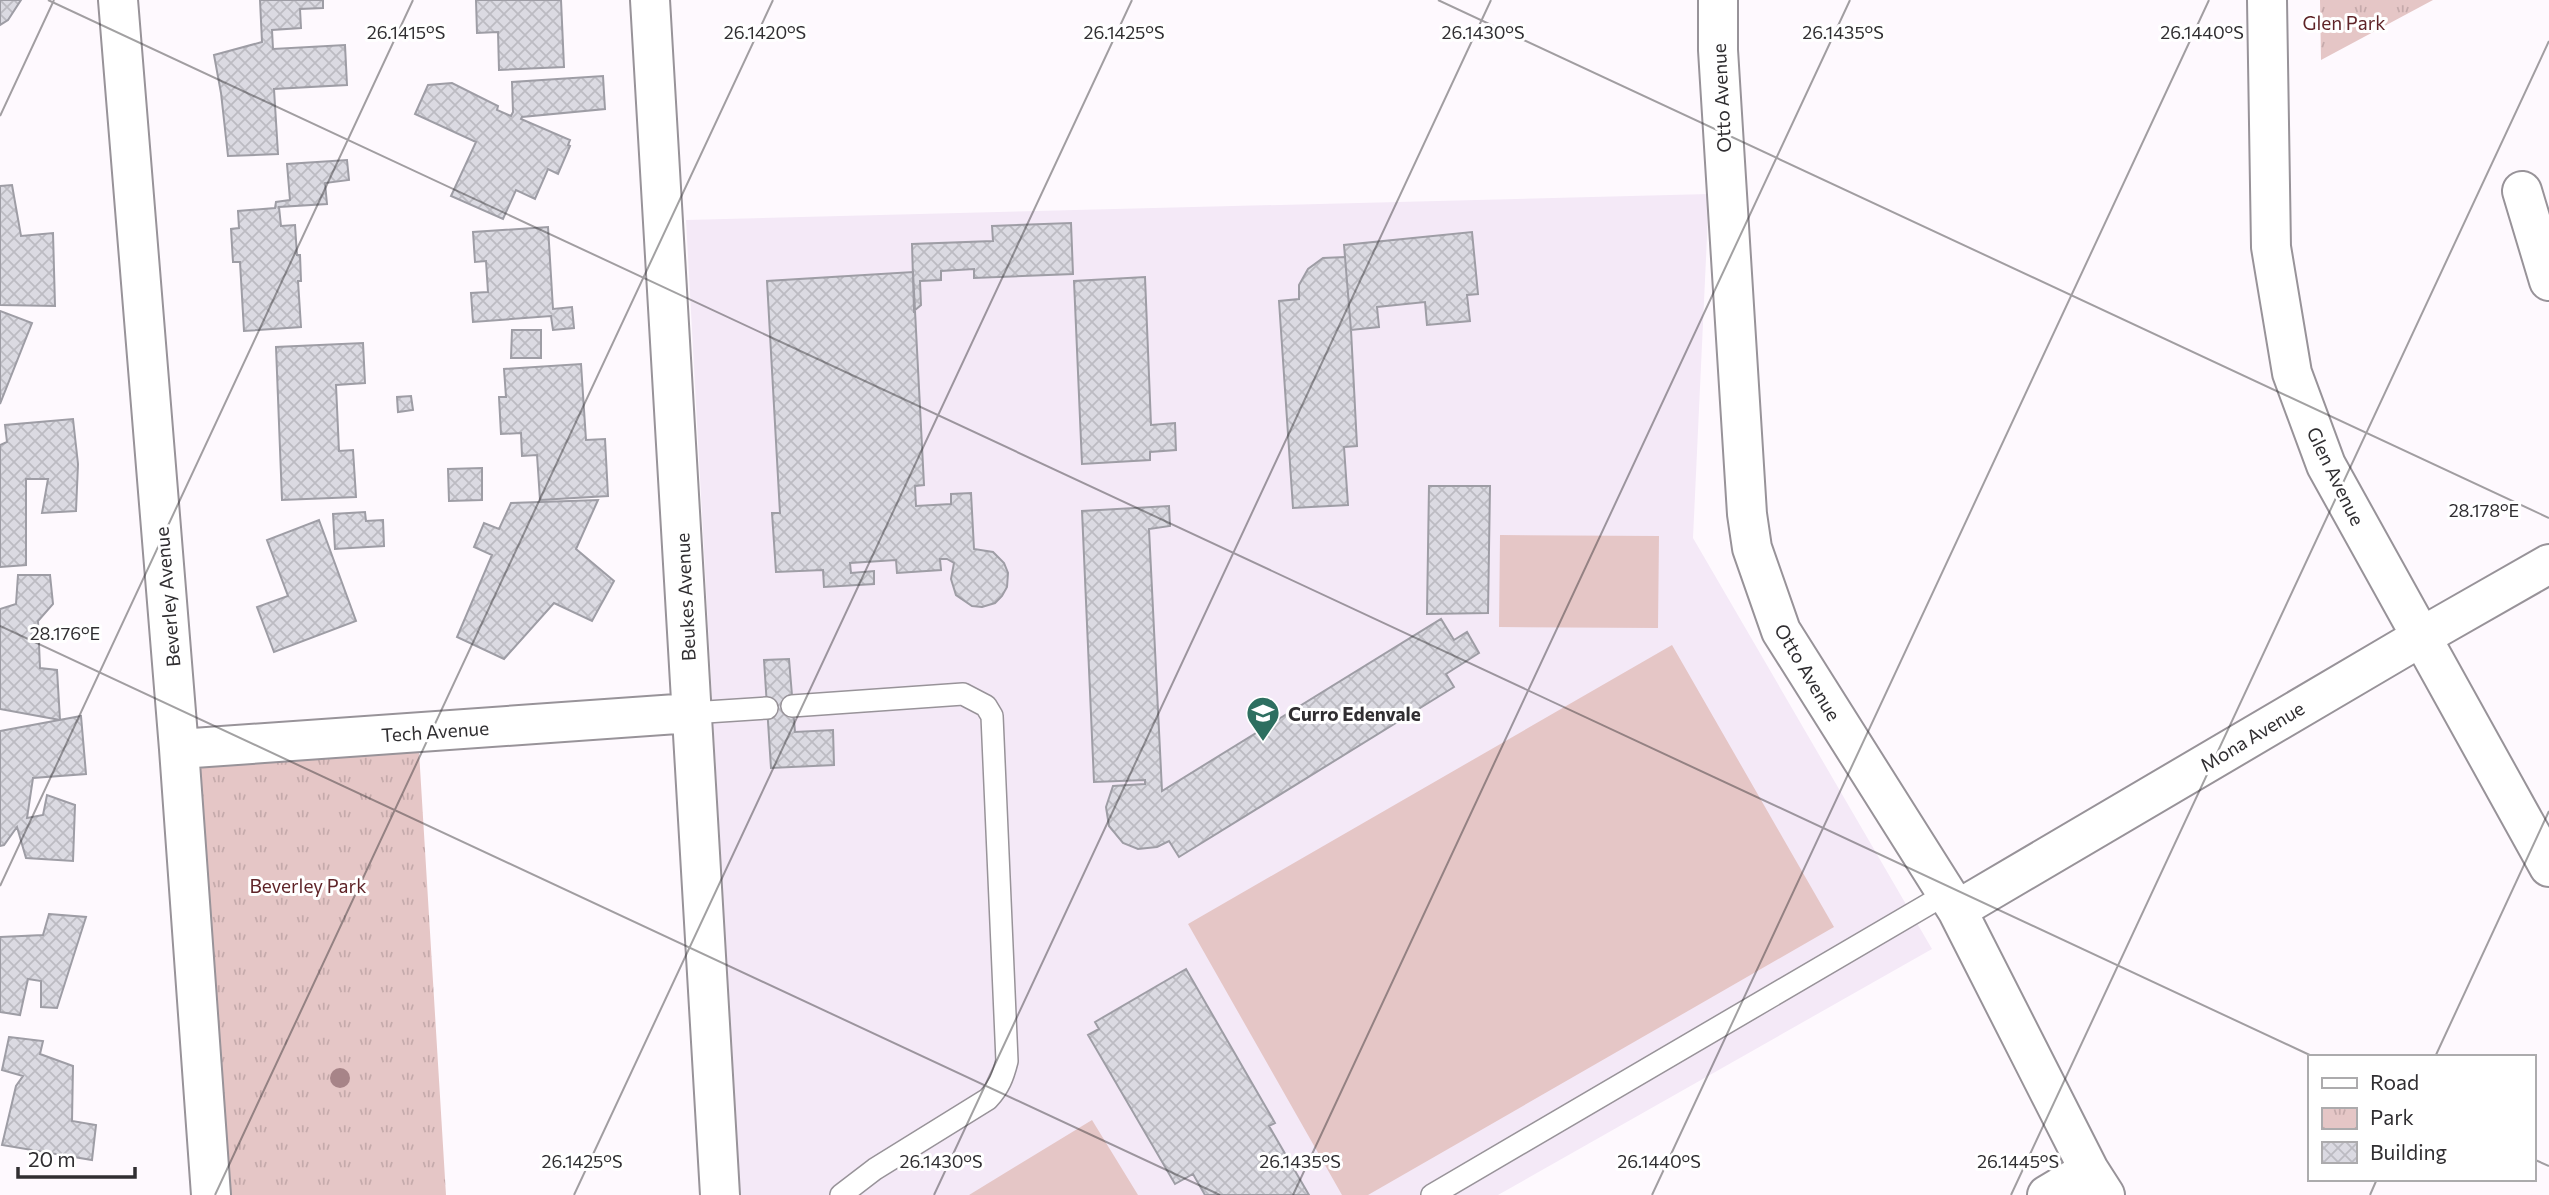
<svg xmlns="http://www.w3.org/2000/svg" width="2549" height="1195" font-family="Commissioner,sans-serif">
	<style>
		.built { fill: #f4e9f7 }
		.grass { fill: #e5c6c6 }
		.park { fill: url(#park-tufts) }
		.building { fill: url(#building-cross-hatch); stroke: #9e9da5; stroke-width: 2 }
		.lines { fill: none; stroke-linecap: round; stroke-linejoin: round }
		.lane-casing { stroke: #989399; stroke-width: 24 }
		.street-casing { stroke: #989399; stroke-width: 42 }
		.lane { stroke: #fff; stroke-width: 21 }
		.street { stroke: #fff; stroke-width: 38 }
		.tree { fill: #a78488 }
		.ticks { fill: none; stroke: #302e31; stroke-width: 2; stroke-opacity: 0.45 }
		.labels { text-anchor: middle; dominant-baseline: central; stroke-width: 6; stroke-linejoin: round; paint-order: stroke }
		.park-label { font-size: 19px; fill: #5f2428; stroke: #fff }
		.street-label { font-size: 19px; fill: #302e31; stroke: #fff }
		.poi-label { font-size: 19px; font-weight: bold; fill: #302e31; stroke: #fff; text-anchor: start }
		.ticks-label { font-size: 18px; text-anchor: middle; fill: #302e31; stroke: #fff; stroke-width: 6; stroke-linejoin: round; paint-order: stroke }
	</style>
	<defs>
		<pattern id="park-tufts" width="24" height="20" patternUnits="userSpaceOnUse" patternTransform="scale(1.75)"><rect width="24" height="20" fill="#e5c6c6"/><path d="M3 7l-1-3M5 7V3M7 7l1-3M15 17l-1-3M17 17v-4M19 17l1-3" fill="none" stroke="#c5aaab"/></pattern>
		<pattern id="building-cross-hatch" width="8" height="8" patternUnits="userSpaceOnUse" patternTransform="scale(1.75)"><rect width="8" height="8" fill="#dbdae2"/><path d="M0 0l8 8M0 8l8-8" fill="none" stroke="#bcbbc2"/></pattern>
	</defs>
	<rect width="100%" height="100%" fill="#fef9fe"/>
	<path class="built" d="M1709,194L1693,538L1932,949L1498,1195H739L686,220Z"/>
	<path class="grass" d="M1500,535L1659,536L1658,628L1499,627Z
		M1672,645L1834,927L1368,1195H1342L1188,924Z
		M1092,1120L1138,1195H969Z"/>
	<path class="park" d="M2320,0H2433L2321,60Z
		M418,735L446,1195H211L179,749Z"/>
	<path class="building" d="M0,0H21L8,20L0,25Z
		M260,0H323V8L300,9L301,28L272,30L273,49L345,45L347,85L274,89L278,154L228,156L221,93L214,55L262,42Z
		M476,0H561L564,67L499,70L498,32L477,33Z
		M603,76L605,109L522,117L521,119L570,140L568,145L570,146L558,174L548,169L535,199L516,190L503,219L451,196L476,142L415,114L428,85L452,83L498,106L497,110L511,116L513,112L512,82Z
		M347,160L349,180L325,183L327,204L279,207L281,226L295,225L297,255H300L301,281H298L301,327L244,331L240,262H233L231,229L239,228L238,211L275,208L276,202L290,200L287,164Z
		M12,185L21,236L53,233L55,306L0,305V186Z
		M1071,223L1073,274L974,278V269L941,271V280L920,281L921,305L914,311L912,244L993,241L992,226Z
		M548,227L553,309L572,307L574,328L553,330L551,316L473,322L471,293L488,292L486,261L475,262L473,232Z
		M1472,232L1478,294L1467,295L1470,321L1427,325L1425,302L1377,307L1379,327L1351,330L1344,245Z
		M1345,257L1351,330L1357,446L1344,447L1348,505L1293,508L1279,301L1299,299V285L1308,269L1323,258Z
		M913,272L924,485L915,486L916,506L951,504V494L971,493L974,549L993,552L1004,563L1008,573L1007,587L1002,596L995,603L982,607L972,606L956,595L951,579L954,563L947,559H940L941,570L897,573L896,560L850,563L851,573L874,571V584L824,587L823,570L776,572L772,513H780L767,281Z
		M1145,277L1151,425L1175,423L1176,450L1150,452V460L1082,464L1074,281Z
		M0,311L32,323L0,404Z
		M512,330H541V358H511Z
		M363,343L365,383L336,385L339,451L353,450L356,497L282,500L276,347Z
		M581,364L586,440L605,439L608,496L540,500L537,455L522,456L521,433L501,434L499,397H506L504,369Z
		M411,396L413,410L398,412L397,397Z
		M73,419L78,464L76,511L42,513L48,479H26V565L0,567V445L7,442L5,425Z
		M482,468V500L449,501L448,469Z
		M1429,486H1490L1488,613L1427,614Z
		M598,500L576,549L614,581L592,621L554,603L504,659L457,637L492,555L474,547L484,523L499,529L511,503Z
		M1169,506L1170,526L1149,529L1162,791L1441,619L1454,640L1467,632L1479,653L1446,674L1454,687L1179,857L1169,841L1157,847L1138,849L1123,843L1109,826L1106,807L1113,786L1145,784V780L1094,782L1082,511Z
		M365,512L366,521L383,520L384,546L335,549L333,514Z
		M319,520L356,621L274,652L257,607L288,596L267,540Z
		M18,575H50L53,604L38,621L40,668L57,670L60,720L0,709V609L16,604Z
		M789,659L795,732L833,730L834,765L771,768L764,660Z
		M81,716L86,774L33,778L27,818L43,815L47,795L75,805L73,861L26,858L17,827L4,845L0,846V731Z
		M49,914L86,917L57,1008L41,1007V981L28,979L20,1015L0,1012V937L43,935Z
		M1186,969L1275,1123L1269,1126L1309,1195H1205L1193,1174L1175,1184L1088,1035L1099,1029L1095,1022Z
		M9,1037L43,1041L40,1054L73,1066L72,1121L96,1125L92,1160L2,1145L16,1086L23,1076L2,1070Z"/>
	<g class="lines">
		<defs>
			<path id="lane" d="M792,706L963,694L986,706L992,716L1007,1061C1003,1077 999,1087 988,1099L875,1169L841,1195
				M691,713L767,708
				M1432,1195L1946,894"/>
			<path id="street" d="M118,0L179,749L211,1195
				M650,0L720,1195
				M1718,0V50L1747,514L1752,548L1781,631L1957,910L2089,1170L2105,1195
				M2267,0L2271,247L2292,373L2326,465L2549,867
				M2522,191L2549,281
				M179,749L691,713
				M1957,910L2421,637L2549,564
				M2047,1195L2089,1170"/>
		</defs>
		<use href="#lane" class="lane-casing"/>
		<use href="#street" class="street-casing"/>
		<use href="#lane" class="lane"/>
		<use href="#street" class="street"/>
	</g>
	<circle class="tree" cx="340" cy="1078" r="10"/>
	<path class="ticks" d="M48,0L2314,1057M1438,0L2549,518M0,116L54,0M0,626L1220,1195M0,886L413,0M2435,1057L2549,811M2533,1159L2549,1166M215,1195L773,0M574,1195L1132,0M934,1195L1491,0M1293,1195L1850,0M1652,1195L2209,0M2011,1195L2549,41M2370,1195L2377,1179"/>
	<defs>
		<symbol id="school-pin" viewBox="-11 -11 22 30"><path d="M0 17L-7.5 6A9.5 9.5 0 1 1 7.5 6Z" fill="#2d6f60" stroke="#fff"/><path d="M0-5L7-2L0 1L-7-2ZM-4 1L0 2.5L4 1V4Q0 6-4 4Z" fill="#fff"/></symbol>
	</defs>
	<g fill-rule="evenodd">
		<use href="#school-pin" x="1244" y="694" width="38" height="52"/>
	</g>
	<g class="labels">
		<g class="park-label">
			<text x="2344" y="22">Glen Park</text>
			<text x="308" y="885">Beverley Park</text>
		</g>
		<g class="street-label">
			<text transform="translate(1721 98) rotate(-93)">Otto Avenue</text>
			<text transform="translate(2336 476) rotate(64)">Glen Avenue</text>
			<text transform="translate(167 597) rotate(-95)">Beverley Avenue</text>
			<text transform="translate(685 597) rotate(-93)">Beukes Avenue</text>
			<text transform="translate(1808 672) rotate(59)">Otto Avenue</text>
			<text transform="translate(435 731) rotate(-4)">Tech Avenue</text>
			<text transform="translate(2252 736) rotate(-31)">Mona Avenue</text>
		</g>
		<g class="poi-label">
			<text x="1288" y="713">Curro Edenvale</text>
		</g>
	</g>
	<g class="ticks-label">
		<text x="406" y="39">26.1415°S</text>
		<text x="765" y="39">26.1420°S</text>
		<text x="1124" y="39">26.1425°S</text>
		<text x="1483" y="39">26.1430°S</text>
		<text x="1843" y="39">26.1435°S</text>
		<text x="2202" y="39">26.1440°S</text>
		<text x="2484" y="517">28.178°E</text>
		<text x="65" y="640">28.176°E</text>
		<text x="582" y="1168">26.1425°S</text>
		<text x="941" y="1168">26.1430°S</text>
		<text x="1300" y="1168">26.1435°S</text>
		<text x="1659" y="1168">26.1440°S</text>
		<text x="2018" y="1168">26.1445°S</text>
	</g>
	<rect x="2308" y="1055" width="228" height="126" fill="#ffffff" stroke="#acabad" stroke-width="2"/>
	<rect x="2322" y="1078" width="35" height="10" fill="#ffffff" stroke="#acabad" stroke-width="2"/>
	<text x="2370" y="1090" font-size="21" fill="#302e31">Road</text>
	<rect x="2322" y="1108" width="35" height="21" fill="url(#park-tufts)" stroke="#acabad" stroke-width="2"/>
	<text x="2370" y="1125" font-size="21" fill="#302e31">Park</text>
	<rect x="2322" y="1142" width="35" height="21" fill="url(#building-cross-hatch)" stroke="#acabad" stroke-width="2"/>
	<text x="2370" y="1160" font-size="21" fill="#302e31">Building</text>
	<path d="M18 1167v10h117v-10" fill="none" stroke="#302e31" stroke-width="3.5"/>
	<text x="28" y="1167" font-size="21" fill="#302e31" stroke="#ffffff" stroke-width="5" paint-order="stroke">20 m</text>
</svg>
